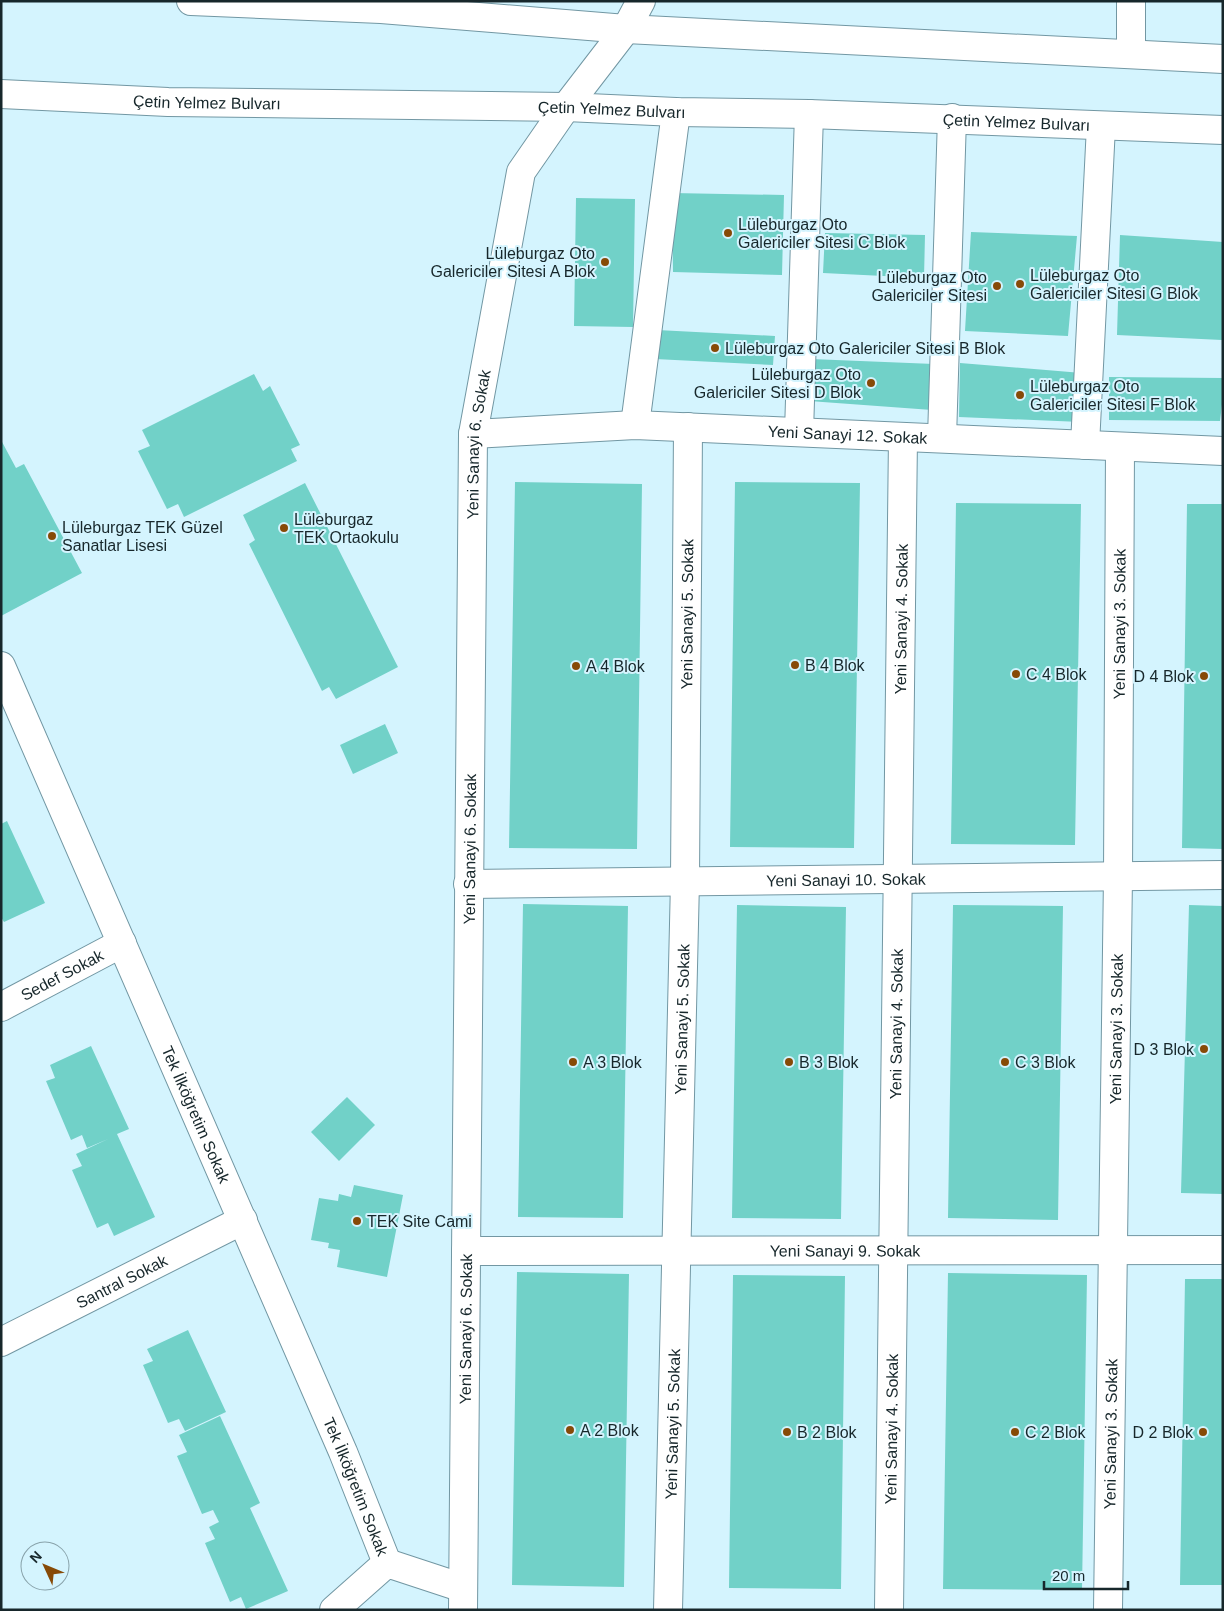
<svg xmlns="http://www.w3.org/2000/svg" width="1224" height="1611" font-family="Arial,sans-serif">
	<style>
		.building { fill: #71d1c8 }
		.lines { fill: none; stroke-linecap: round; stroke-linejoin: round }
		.minor-casing { stroke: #7297a3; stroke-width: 30 }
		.minor { stroke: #fff; stroke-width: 28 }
		.poi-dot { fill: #874a07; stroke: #d4f4fe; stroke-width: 2 }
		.labels { text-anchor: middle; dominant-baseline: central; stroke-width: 4; stroke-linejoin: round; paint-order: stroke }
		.street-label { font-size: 16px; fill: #17272b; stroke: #d4f4fe }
		.poi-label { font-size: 16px; fill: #17272b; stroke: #d4f4fe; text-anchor: start }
	</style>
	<rect width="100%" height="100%" fill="#d4f4fe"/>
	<path class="building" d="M672,193L784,195L782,275L673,272Z
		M576,198L635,199L633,327L574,326Z
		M971,232L1077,236L1068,336L965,331Z
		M825,233L925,235L924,278L823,273Z
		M1120,235L1223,242L1222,340L1117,335Z
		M657,330L775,336L773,365L655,359Z
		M811,359L934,364L932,410L809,401Z
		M960,363L1082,373L1081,422L959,417Z
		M254,374L263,391L270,386L300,445L291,449L297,461L184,517L178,504L167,509L138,451L150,446L142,430Z
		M1109,377L1223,378V396L1220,421L1109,420Z
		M1,440L16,468L24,464L82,573L1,616Z
		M515,482L642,484L637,849L509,848Z
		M735,482L860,483L854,848L730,847Z
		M305,483L398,667L336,699L329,687L322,691L249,544L255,540L243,515Z
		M956,503L1081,504L1075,845L951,844Z
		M1187,504H1223V849L1182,848Z
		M385,724L398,753L353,774L340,745Z
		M7,821L45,903L4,922L1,917V824Z
		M523,904L628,906L623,1218L518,1217Z
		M737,905L846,907L841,1219L732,1218Z
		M953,905L1063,906L1058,1220L948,1218Z
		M1189,905L1223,906V1194L1181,1193Z
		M91,1046L129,1129L117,1134L155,1217L114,1236L108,1223L97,1228L72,1170L82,1166L76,1154L108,1139L87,1148L82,1135L71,1140L46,1081L55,1078L50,1065Z
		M347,1097L375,1125L339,1161L311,1132Z
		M354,1185L403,1195L387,1277L337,1267L340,1250L328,1248L329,1243L311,1240L319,1198L338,1201L339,1194L351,1197Z
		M517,1272L629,1274L624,1587L512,1585Z
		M948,1273L1087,1275L1082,1590L943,1589Z
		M733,1275L845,1276L841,1589L729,1588Z
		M1185,1279H1223V1585H1180Z
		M188,1330L226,1412L185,1431L179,1419L168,1423L143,1365L153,1361L147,1349Z
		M220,1416L260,1503L250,1508L288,1591L246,1609L241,1597L230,1602L205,1543L215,1539L209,1527L219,1522L213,1510L202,1514L177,1456L187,1452L179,1435Z"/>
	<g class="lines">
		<defs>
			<g id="minor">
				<path d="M191,1L381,9L626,29L1223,59"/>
				<path d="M1131,54V1"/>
				<path id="s1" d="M1,94L168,102L566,107L676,112L809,114L1223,130"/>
				<path d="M635,425L676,112"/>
				<path d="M799,432L809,114"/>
				<path id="s2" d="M473,434L635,425L1223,451"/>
				<path d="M942,438L952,118"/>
				<path d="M1085,445L1101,126"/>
				<path id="s3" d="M1,666L343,1452L387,1563"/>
				<path id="s4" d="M468,884L1223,875"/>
				<path id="s5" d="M1,1007L122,943"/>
				<path id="s6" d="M466,1251L1223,1250"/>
				<path id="s7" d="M1,1342L243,1220"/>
				<path d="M334,1610L387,1563L463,1588"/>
				<path id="s8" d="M463,1610L473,434L521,172L566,107L626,29L641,1"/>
				<path id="s9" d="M668,1610L685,881L688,427"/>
				<path id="s10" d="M889,1610L903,437"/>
				<path id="s11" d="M1108,1610L1118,876L1120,447"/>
			</g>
		</defs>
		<use href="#minor" class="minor-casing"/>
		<use href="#minor" class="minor"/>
	</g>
	<g class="poi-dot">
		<circle cx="728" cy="233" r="5"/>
		<circle cx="605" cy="262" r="5"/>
		<circle cx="1020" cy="284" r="5"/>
		<circle cx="997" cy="286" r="5"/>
		<circle cx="715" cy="348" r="5"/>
		<circle cx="871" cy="383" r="5"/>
		<circle cx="1020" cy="395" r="5"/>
		<circle cx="284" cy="528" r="5"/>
		<circle cx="52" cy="536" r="5"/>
		<circle cx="795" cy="665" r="5"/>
		<circle cx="576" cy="666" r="5"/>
		<circle cx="1016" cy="674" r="5"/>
		<circle cx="1204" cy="676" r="5"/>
		<circle cx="1204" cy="1049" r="5"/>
		<circle cx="573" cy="1062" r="5"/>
		<circle cx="789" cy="1062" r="5"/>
		<circle cx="1005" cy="1062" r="5"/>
		<circle cx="357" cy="1221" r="5"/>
		<circle cx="570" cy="1430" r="5"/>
		<circle cx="787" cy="1432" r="5"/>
		<circle cx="1015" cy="1432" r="5"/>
		<circle cx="1203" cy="1432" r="5"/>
	</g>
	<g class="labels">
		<g class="street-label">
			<text stroke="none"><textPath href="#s1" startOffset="206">Çetin Yelmez Bulvarı</textPath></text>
			<text stroke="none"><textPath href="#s1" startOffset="611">Çetin Yelmez Bulvarı</textPath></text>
			<text stroke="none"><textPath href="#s1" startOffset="1016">Çetin Yelmez Bulvarı</textPath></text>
			<text stroke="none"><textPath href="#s2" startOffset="375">Yeni Sanayi 12. Sokak</textPath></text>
			<text stroke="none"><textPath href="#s8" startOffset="1166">Yeni Sanayi 6. Sokak</textPath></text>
			<text stroke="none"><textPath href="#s9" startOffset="996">Yeni Sanayi 5. Sokak</textPath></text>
			<text stroke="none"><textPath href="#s10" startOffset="991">Yeni Sanayi 4. Sokak</textPath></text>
			<text stroke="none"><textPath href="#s11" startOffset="986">Yeni Sanayi 3. Sokak</textPath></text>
			<text stroke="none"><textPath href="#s8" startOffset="761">Yeni Sanayi 6. Sokak</textPath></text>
			<text stroke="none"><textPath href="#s4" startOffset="378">Yeni Sanayi 10. Sokak</textPath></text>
			<text stroke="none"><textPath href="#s5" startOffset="69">Sedef Sokak</textPath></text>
			<text stroke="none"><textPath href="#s9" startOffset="591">Yeni Sanayi 5. Sokak</textPath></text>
			<text stroke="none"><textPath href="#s10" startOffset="586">Yeni Sanayi 4. Sokak</textPath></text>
			<text stroke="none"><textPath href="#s11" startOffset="581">Yeni Sanayi 3. Sokak</textPath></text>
			<text stroke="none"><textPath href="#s3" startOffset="489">Tek İlköğretim Sokak</textPath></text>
			<text stroke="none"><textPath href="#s6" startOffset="379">Yeni Sanayi 9. Sokak</textPath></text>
			<text stroke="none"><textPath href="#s7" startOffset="135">Santral Sokak</textPath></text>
			<text stroke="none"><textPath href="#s8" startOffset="281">Yeni Sanayi 6. Sokak</textPath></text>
			<text stroke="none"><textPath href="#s9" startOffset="186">Yeni Sanayi 5. Sokak</textPath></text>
			<text stroke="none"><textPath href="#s10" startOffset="181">Yeni Sanayi 4. Sokak</textPath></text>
			<text stroke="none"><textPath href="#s11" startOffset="176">Yeni Sanayi 3. Sokak</textPath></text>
			<text stroke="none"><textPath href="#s3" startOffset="894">Tek İlköğretim Sokak</textPath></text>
		</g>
		<g class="poi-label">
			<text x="738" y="224">Lüleburgaz Oto<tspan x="738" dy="18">Galericiler Sitesi C Blok</tspan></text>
			<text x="595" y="253" text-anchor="end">Lüleburgaz Oto<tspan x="595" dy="18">Galericiler Sitesi A Blok</tspan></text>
			<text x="1030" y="275">Lüleburgaz Oto<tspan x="1030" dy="18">Galericiler Sitesi G Blok</tspan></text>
			<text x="987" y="277" text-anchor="end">Lüleburgaz Oto<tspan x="987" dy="18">Galericiler Sitesi</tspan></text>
			<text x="725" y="348">Lüleburgaz Oto Galericiler Sitesi B Blok</text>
			<text x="861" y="374" text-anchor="end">Lüleburgaz Oto<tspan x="861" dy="18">Galericiler Sitesi D Blok</tspan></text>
			<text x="1030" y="386">Lüleburgaz Oto<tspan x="1030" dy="18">Galericiler Sitesi F Blok</tspan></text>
			<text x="294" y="519">Lüleburgaz<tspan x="294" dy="18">TEK Ortaokulu</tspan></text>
			<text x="62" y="527">Lüleburgaz TEK Güzel<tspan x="62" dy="18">Sanatlar Lisesi</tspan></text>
			<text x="805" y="665">B 4 Blok</text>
			<text x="586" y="666">A 4 Blok</text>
			<text x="1026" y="674">C 4 Blok</text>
			<text x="1194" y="676" text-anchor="end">D 4 Blok</text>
			<text x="1194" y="1049" text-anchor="end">D 3 Blok</text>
			<text x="583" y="1062">A 3 Blok</text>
			<text x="799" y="1062">B 3 Blok</text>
			<text x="1015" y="1062">C 3 Blok</text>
			<text x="367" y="1221">TEK Site Cami</text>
			<text x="580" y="1430">A 2 Blok</text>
			<text x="797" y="1432">B 2 Blok</text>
			<text x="1025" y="1432">C 2 Blok</text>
			<text x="1193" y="1432" text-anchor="end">D 2 Blok</text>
		</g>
	</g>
	<rect width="1224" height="1611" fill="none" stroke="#17272b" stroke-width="5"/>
	<g transform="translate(45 1566) rotate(314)"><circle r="24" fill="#d4f4fe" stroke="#88a2aa"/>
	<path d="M0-4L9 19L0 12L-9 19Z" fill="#874a07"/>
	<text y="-8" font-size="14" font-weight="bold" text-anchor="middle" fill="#17272b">N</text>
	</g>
	<path d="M1044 1581v8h84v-8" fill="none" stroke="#17272b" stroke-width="2.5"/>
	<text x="1052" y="1581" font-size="15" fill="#17272b" stroke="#d4f4fe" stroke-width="4" paint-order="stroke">20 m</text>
</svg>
